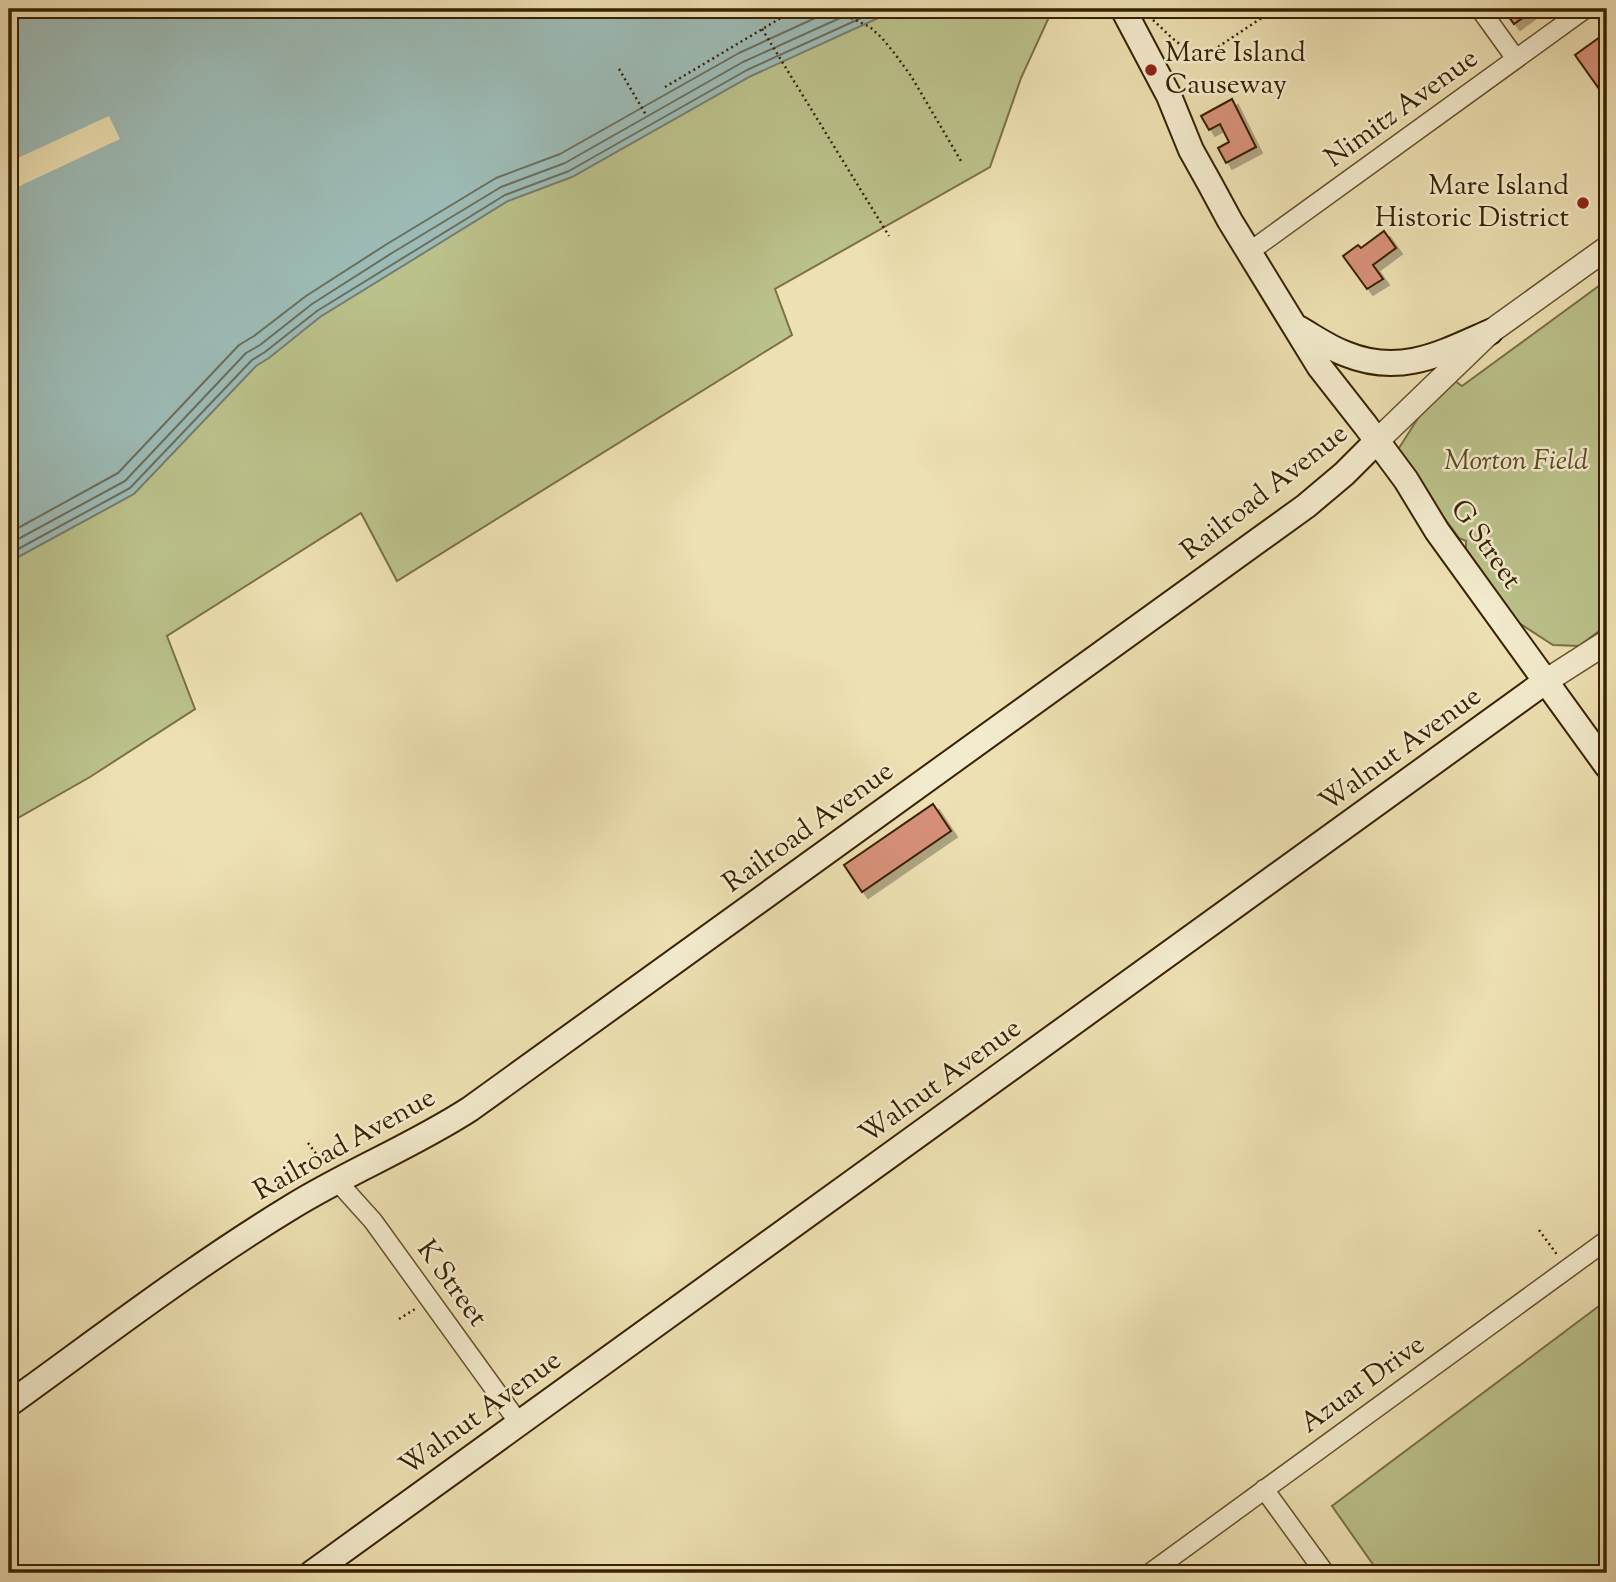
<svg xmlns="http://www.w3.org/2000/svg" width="1616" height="1582" font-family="'Sorts Mill Goudy',serif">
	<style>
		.green { fill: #bbc18a; stroke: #7a7145; stroke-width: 2 }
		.water { fill: #9dbbb6; stroke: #757d6d; stroke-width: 2 }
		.pier { fill: #ede0b2 }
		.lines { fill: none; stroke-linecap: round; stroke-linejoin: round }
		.shore { stroke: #6b6e5b; stroke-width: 2 }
		.building { fill: #d79179; stroke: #392100; stroke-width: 2; filter: url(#shadow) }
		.minor-casing { stroke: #66512c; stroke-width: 21 }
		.tertiary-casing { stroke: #66512c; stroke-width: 26 }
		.secondary-casing { stroke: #392100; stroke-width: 28 }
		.path { stroke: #392100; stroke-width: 2.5; stroke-dasharray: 2 3.5; stroke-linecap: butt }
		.minor { stroke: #f3ebcd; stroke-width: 18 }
		.tertiary { stroke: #f3ebcd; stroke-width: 23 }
		.secondary { stroke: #f3ebcd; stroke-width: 24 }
		.poi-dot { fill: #8f2418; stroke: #f3ebcd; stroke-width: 2.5 }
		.labels { text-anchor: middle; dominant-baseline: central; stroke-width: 5; stroke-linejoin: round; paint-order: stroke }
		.poi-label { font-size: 28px; fill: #392100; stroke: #f3ebcd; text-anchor: start }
		.street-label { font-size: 28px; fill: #392100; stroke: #f3ebcd }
		.park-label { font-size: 28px; font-style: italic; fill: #5a4922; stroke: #f3ebcd }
	</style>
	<defs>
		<filter id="shadow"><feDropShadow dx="6" dy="6" stdDeviation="0" flood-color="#0004"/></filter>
	</defs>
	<rect width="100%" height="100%" fill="#ede0b2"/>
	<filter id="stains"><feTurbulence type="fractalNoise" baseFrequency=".00286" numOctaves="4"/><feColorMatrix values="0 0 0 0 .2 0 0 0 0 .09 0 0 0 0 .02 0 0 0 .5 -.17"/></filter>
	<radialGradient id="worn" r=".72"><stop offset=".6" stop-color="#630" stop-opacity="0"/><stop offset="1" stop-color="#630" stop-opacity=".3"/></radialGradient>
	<path class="green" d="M826,9H1064L1049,17L1021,78L990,167L775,289L792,335L397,581L361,513L167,636L195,709L90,777L9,823V530L237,350Z
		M1607,280V625L1579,646L1553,645L1519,623L1466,549V541L1459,538L1399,457V448L1422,412L1455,381L1462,386Z
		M1607,1300V1573H1379L1332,1506Z"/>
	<path class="water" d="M9,9H898L751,76L572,177L508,201L320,317L269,358L256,366L134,494L9,562Z"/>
	<path class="pier" d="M109,116L120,139L9,191V162Z"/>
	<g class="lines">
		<path class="shore" d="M9,533L118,473L239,345L254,336L306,296L387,244L496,178L560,154L739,53L835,9
			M9,544L125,481L246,353L260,345L312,304L392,253L501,187L565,163L743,62L860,9
			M9,554L130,488L252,360L265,352L317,311L505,195L569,171L747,70L881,9"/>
	</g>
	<path class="building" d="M1503,9H1535L1514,24Z
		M1607,32V100L1575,55Z
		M1232,99L1256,147L1226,163L1218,148L1229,142L1220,124L1209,130L1201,116Z
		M1384,231L1396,248L1373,265L1383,279L1367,289L1343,256L1358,245L1361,248Z
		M933,804L951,831L862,892L844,865Z"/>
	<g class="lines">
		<defs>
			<path id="minor" d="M1480,9L1516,59
				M1249,252L1585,9
				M337,1181L373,1221L519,1423
				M1264,1489L1325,1573
				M1150,1573L1607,1240"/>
			<path id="tertiary" d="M1377,441L1490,332L1607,248
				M1546,681L1607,642"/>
			<path id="secondary" d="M1123,9L1169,96L1191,150L1210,184L1230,221L1319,366L1366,426L1406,480L1437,531L1607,766
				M1298,328C1314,337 1329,348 1346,354C1400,376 1440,354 1490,332
				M9,1404C102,1337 194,1266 293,1206C350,1171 413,1146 470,1109L1306,506L1344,474L1377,441
				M312,1573L1546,681"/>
		</defs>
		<use href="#minor" class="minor-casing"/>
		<use href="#tertiary" class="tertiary-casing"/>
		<use href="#secondary" class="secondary-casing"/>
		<path class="path" d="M795,11H825L838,13
			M851,18L870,27L882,38L895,54L911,76L961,161
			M1153,20C1171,36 1188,60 1215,49L1275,9
			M762,29L889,236
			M619,69L646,115
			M665,87L796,9
			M963,1066L969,1075
			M308,1143L324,1164
			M1539,1230L1558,1256
			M399,1319L415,1309"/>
		<use href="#minor" class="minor"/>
		<use href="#tertiary" class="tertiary"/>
		<use href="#secondary" class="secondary"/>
	</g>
	<g class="poi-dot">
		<circle cx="1151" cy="70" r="7"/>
		<circle cx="1583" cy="203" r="7"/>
	</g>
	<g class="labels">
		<g class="poi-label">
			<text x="1165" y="54">Mare Island<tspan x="1165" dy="32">Causeway</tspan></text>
			<text x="1569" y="187" text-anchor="end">Mare Island<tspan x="1569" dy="32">Historic District</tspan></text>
		</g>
		<g class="street-label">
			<text transform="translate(1402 109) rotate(-36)">Nimitz Avenue</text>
			<text transform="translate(1265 493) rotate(-38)">Railroad Avenue</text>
			<text transform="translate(1485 545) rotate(55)">G Street</text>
			<text transform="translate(1401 750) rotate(-36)">Walnut Avenue</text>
			<text transform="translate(809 828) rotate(-36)">Railroad Avenue</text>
			<text transform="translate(941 1082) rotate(-36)">Walnut Avenue</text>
			<text transform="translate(345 1145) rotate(-29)">Railroad Avenue</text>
			<text transform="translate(451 1284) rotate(54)">K Street</text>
			<text transform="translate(1363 1385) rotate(-36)">Azuar Drive</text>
			<text transform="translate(481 1414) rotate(-36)">Walnut Avenue</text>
		</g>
		<g class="park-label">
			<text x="1516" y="462">Morton Field</text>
		</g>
	</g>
	<rect width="1616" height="1582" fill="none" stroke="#ede0b2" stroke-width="35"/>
	<rect x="10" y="10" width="1595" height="1561" fill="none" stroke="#392100" stroke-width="3.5"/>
	<rect x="18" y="18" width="1581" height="1547" fill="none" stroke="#392100" stroke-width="2"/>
	<rect width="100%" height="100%" filter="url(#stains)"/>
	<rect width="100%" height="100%" fill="url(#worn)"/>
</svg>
